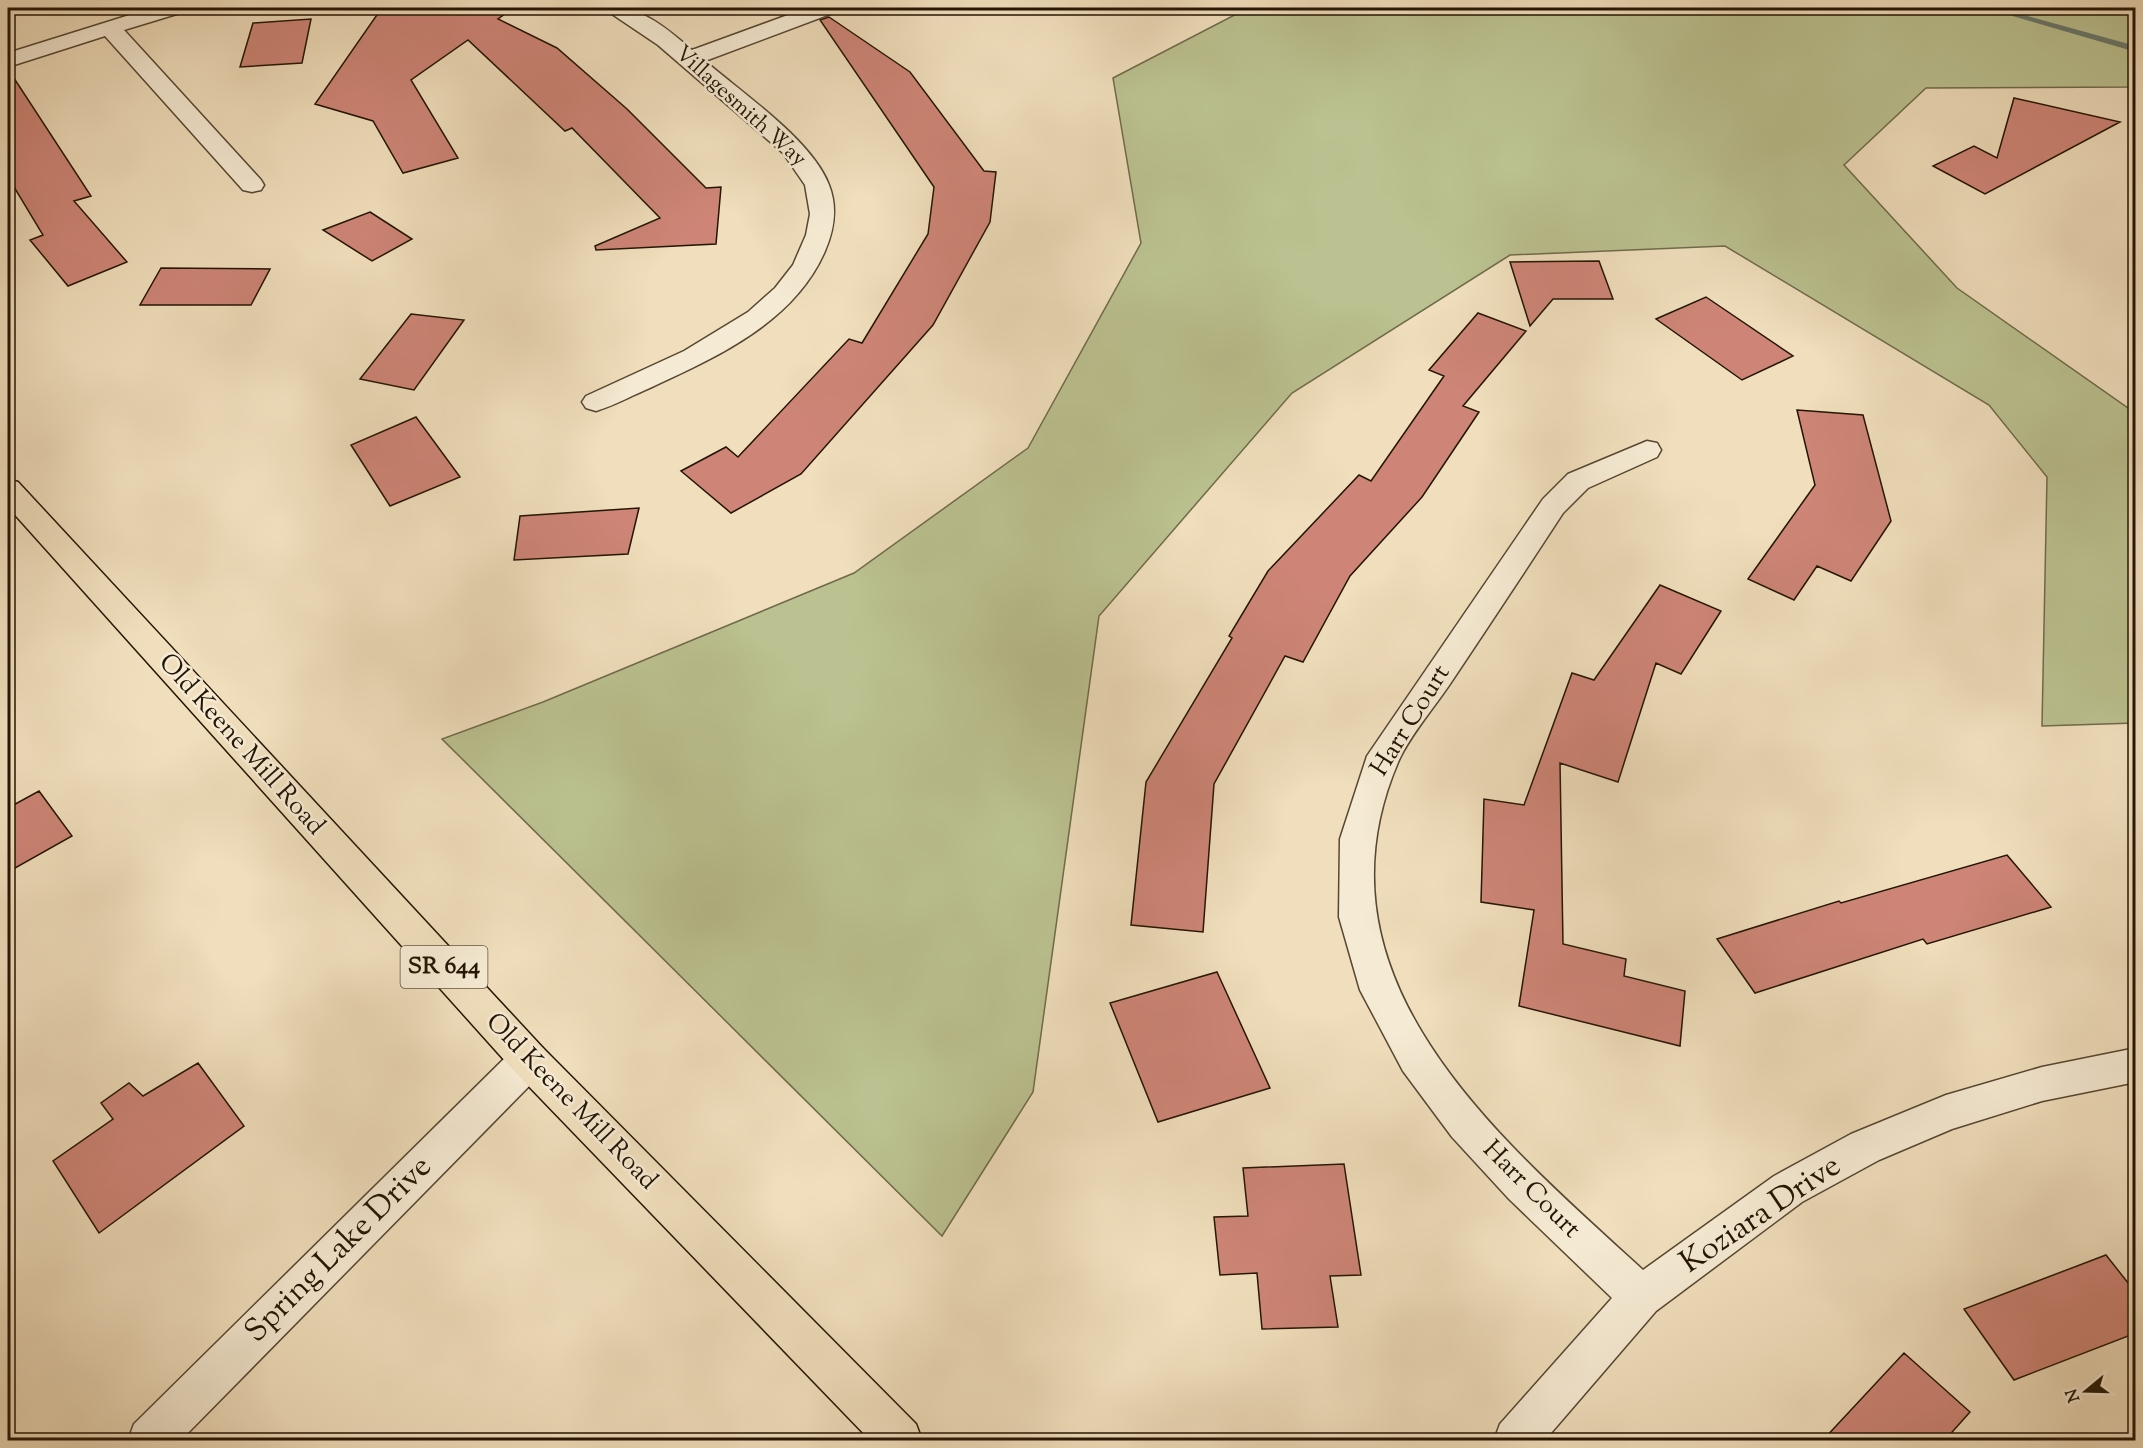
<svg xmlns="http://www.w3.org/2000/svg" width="2143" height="1448" font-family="'Sorts Mill Goudy',serif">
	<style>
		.green { fill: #bbc190; stroke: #6f6b4a; stroke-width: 1.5 }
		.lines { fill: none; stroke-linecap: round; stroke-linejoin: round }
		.stream { fill: #6a796e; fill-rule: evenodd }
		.building { fill: #ce8577; stroke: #231504; stroke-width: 1.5 }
		.minor-casing { stroke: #564732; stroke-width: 3 }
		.primary-casing { stroke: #231504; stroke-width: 3 }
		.minor { fill: #f5ead3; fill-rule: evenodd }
		.primary { fill: #f0debc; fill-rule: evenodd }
		.labels { text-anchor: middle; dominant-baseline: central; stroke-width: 5; stroke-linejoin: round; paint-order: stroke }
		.far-street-label { font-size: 22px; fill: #231504; stroke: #f5ead3 }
		.shield { fill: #f5ead3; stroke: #625542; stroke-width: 1.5 }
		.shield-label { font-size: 24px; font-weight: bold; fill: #231504 }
		.street-label { font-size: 26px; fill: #231504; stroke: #f5ead3 }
		.near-street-label { font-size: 32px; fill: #231504; stroke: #f5ead3 }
	</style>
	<rect width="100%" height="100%" fill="#f0debc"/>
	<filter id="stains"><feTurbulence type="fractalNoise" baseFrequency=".00333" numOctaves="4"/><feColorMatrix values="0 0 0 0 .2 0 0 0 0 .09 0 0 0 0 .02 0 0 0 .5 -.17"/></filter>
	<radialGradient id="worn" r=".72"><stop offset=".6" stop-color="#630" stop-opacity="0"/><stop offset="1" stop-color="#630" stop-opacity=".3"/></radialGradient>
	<path class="green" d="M1248,8H2135V87L1926,88L1844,165L1957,288L2135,413V723L2042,726L2047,477L1989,405L1725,246L1510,255L1292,393L1099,616L1033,1092L942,1236L442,739L543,702L854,573L1028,448L1141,243L1113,78Z"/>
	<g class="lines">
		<path class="stream" d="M1985,8H1999L2136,46V52Z"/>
	</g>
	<path class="building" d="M432,8H474L486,13L505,14L498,19L557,48L627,109L706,188L721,187L716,244L596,250L595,246L660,218L572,128L565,131L468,40L411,80L458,158L403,173L373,121L315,104L381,9L437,11Z
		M829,17L910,72L984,171L996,172L990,222L933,325L801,474L731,513L681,471L726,447L738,457L849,339L862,343L928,234L934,187L820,20Z
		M311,19L302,63L240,67L253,23Z
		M8,69L91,196L74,201L127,262L68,286L30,240L43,235L8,177Z
		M2014,98L2120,122L1985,194L1933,166L1974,146L1997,158Z
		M370,212L412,239L372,261L323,230Z
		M1599,261L1613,299H1553L1530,326L1510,262Z
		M161,268L270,269L251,305H140Z
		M1706,297L1793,356L1742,380L1656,319Z
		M1478,313L1526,331L1463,406L1479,412L1422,497L1350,576L1303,662L1285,656L1214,784L1203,932L1131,925L1146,782L1232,638L1229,636L1268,571L1359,475L1371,481L1444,376L1429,370Z
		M411,314L464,320L414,390L360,379Z
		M1797,410L1863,415L1891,521L1851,581L1817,566L1794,600L1748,579L1815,485Z
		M416,417L460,477L390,506L351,445Z
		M639,508L628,554L514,560L520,516Z
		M1660,585L1721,611L1681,674L1656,663L1618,782L1560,763L1563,944L1626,959L1624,976L1685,991L1680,1046L1519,1006L1534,910L1481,902L1484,799L1524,805L1572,673L1594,680Z
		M39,791L72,836L8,872V808Z
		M2007,855L2051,907L1927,944L1923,939L1755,993L1717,939L1839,901L1841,903Z
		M1217,972L1270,1088L1158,1122L1110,1003Z
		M198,1063L244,1126L99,1233L53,1161L113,1119L101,1103L129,1083L143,1096Z
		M1344,1164L1361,1275L1330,1276L1338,1327L1262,1329L1257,1273L1220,1275L1214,1217L1248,1216L1243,1168Z
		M2106,1255L2136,1293V1333L2014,1380L1964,1309Z
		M1904,1353L1970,1412L1945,1440H1823Z"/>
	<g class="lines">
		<defs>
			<path id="minor" d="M152,8H183L180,13L124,30L261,180L264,185L261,190L252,192L243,190L105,36L8,67V53Z
				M603,8C640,4 666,28 692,50L807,8H835L833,13L705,61C742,93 812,140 829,185C838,208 834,230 825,251C795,321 719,356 654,386C635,394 616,405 596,411L586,408L582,402L586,396L684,351L748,312L775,288L793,265L806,235L810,214L805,185L783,153L658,45Z
				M1647,441L1657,443L1661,450L1657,457L1588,488L1563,513C1526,570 1488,627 1450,684C1434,708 1411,734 1399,760C1304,978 1499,1138 1643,1270L1774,1176L1851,1134L1946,1095L2042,1067L2136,1048V1082L2042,1101L1952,1129L1879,1160L1802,1202L1656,1311L1545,1440H1494L1500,1424L1612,1298L1509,1199L1452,1137L1403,1071L1360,990L1339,917L1340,839L1367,756L1543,499L1568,474Z
				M529,1043L543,1048L548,1060L543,1072L181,1440H128L134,1424L515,1048Z"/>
			<path id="primary" d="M8,479L18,482L543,1048L916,1424L922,1440H870L515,1072L8,507Z"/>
		</defs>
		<use href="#minor" class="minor-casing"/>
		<use href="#primary" class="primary-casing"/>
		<use href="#minor" class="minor"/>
		<use href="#primary" class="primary"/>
	</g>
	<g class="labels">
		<g class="far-street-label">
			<text transform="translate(740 107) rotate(42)">Villagesmith Way</text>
		</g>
		<rect class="shield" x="400.5" y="946" width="87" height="42" rx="4.5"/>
		<g class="shield-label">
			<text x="444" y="967">SR 644</text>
		</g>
		<g class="street-label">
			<text transform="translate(1411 721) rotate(-58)">Harr Court</text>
			<text transform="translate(241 745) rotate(48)">Old Keene Mill Road</text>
			<text transform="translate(571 1102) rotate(46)">Old Keene Mill Road</text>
			<text transform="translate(1531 1190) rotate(45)">Harr Court</text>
		</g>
		<g class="near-street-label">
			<text transform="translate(1761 1215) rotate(-34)">Koziara Drive</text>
			<text transform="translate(339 1250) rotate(-45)">Spring Lake Drive</text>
		</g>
	</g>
	<rect width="2143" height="1448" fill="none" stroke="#f0debc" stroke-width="30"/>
	<rect x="9" y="9" width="2125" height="1430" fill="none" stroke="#231504" stroke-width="3"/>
	<rect x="15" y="15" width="2113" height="1418" fill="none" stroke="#231504" stroke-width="1.5"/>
	<g transform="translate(2086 1391) rotate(251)" stroke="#f5ead3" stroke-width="4.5" paint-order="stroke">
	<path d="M0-4.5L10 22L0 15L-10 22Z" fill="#231504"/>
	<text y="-9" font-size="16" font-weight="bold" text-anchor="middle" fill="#231504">N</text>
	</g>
	<rect width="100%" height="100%" filter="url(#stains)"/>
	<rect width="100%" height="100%" fill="url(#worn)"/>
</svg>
